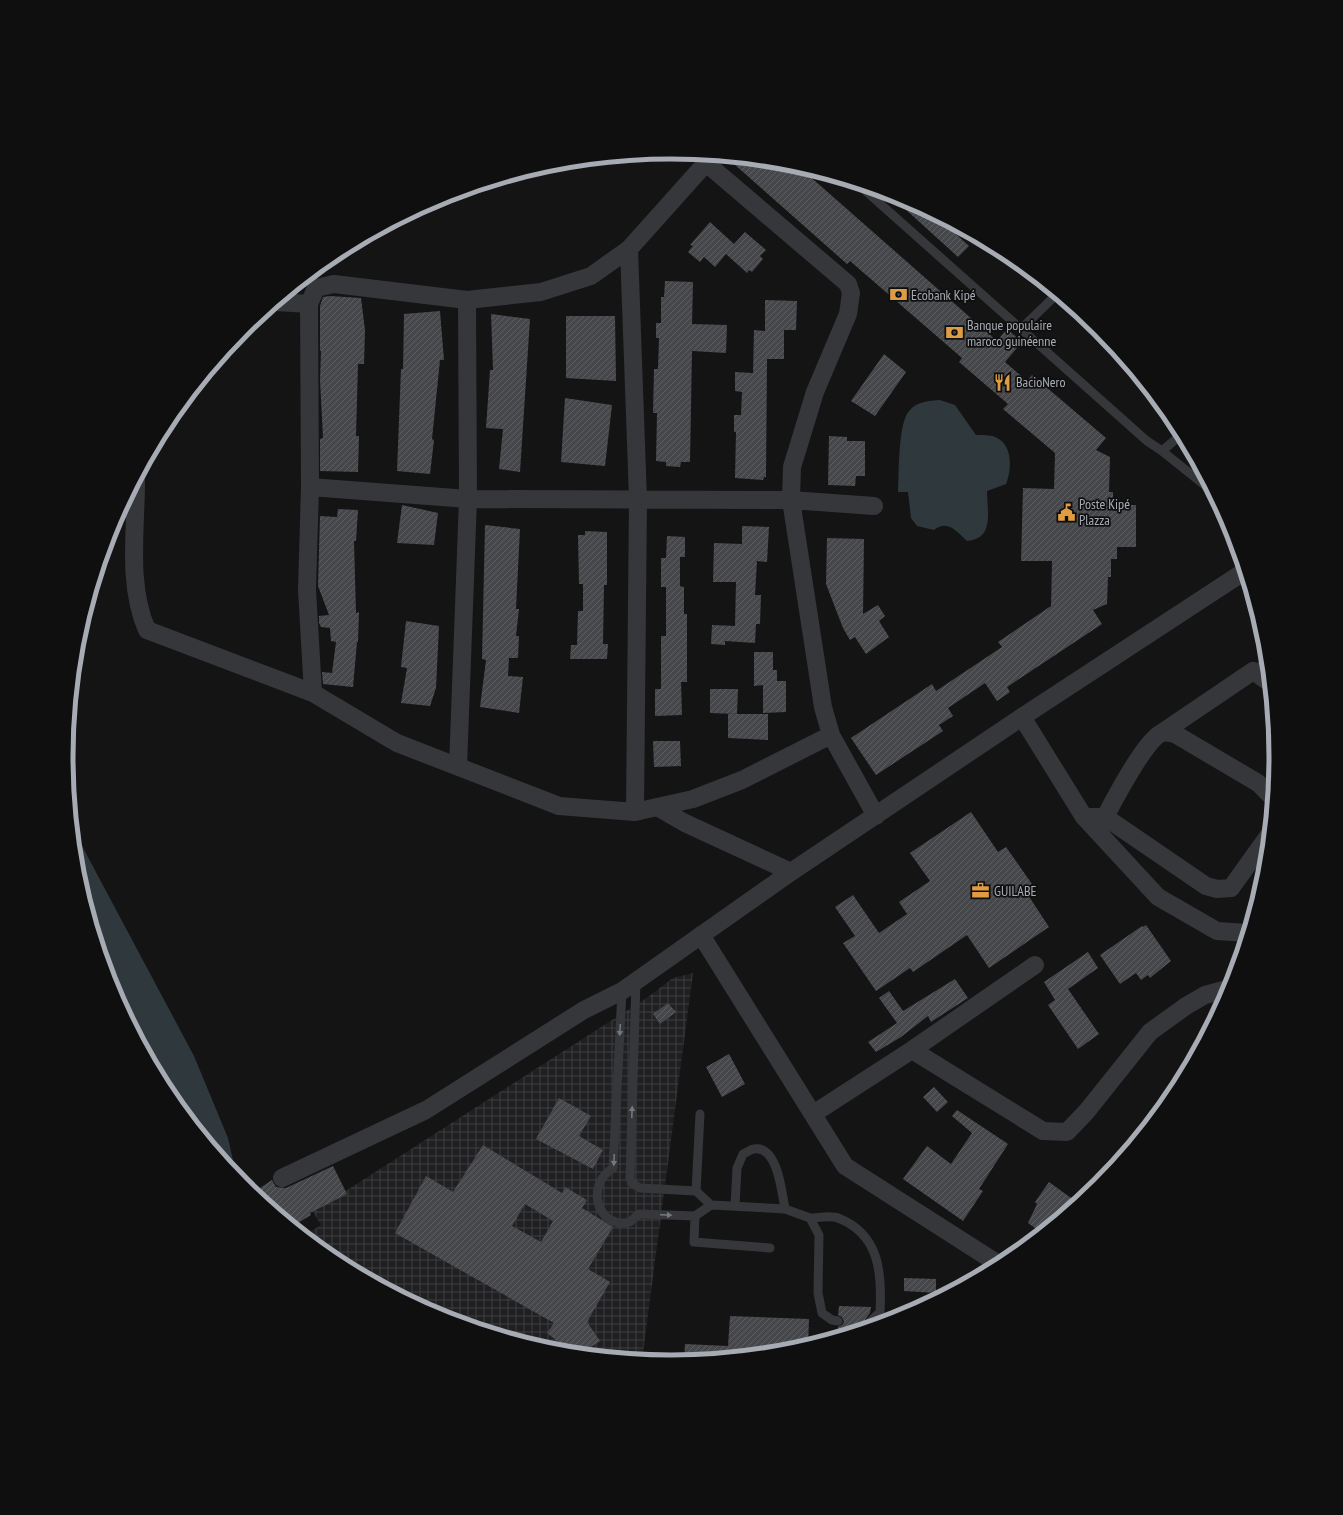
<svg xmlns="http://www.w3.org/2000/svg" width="1343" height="1515" font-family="'PT Sans Narrow',sans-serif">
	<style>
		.industrial { fill: url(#industrial-grid) }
		.water { fill: #2f383d }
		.building { fill: url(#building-hatch); fill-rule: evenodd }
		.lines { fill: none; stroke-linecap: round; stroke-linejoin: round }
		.lane { stroke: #35373a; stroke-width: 9 }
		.street { stroke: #35373a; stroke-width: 18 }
		.oneway { fill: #74777d }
		.labels { text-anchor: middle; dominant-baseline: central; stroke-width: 3.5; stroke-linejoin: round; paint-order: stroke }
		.poi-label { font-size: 14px; fill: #a7acb4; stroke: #0f0f10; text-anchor: start }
		.rim { fill: none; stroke: #a7acb4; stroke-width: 5 }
	</style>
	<defs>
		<pattern id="industrial-grid" width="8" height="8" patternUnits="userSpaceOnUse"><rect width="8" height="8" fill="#202022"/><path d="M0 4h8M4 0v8" fill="none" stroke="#3e3e40"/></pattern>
		<pattern id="building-hatch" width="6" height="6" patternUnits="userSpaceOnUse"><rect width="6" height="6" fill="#46474a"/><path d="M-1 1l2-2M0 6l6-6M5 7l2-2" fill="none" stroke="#5e5f62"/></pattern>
	</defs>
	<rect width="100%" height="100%" fill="#141415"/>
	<path class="industrial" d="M693,973L642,1360L553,1351L440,1317L335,1261L304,1236L321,1225L313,1212L648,997L673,978Z"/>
	<path class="water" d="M940,400L955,405L976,435C982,435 990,435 995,437C1013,444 1012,469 1006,484L987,491C987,511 995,539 967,541C957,532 948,519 934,530L917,526L911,518L908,492H898C899,474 898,423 909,411C917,401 929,401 940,400Z
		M73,829L194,1056L228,1138L237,1178L168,1094L112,989L78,875Z"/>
	<path class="building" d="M726,157L790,164L798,166L997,341L1007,329L1022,342L1005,362L1027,381L1032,375L1106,438L1096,450L1110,457L1109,492H1113V505H1136V547H1117V559H1111V577H1108L1107,604L1093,610L1102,624L1007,687L1010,692L997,701L985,683L948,708L953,716L939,725L943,731L876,775L851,738L932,684L936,691L1002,647L998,642L1051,606L1052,561H1021L1023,488L1054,489L1055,453L1003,409L1008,404L959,362L962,358L850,261L847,264Z
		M895,196L903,198L936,216L969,246L958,257L893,198Z
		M710,222L734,244L745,232L766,250L760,256L763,259L752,272L749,270L747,273L726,254L715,267L704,257L700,262L688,252L693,246L690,245Z
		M665,281L693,282L692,324L727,325L726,353L692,351L690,462H681L680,467L666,466V462L656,461L657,413H653L654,369H658L659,338H656V323H661V297H664Z
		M330,296L361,298L365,330L364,364H358L356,436H359L358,472L320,471V439L323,438L320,380L321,351H320V306L323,297Z
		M765,300L797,301L796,330H784V359H767L766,477H764L763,480L735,478L736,432H734V415H741L742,392L735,391V372L753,373L754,330L765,331Z
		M440,311L444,360H440L432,439L434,440L430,474L397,471L401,369H403L404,314Z
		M491,314L530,319L520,472L499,469L503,429L486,428L490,370H493Z
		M566,316H615L616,381L566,378Z
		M884,354L906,372L875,416L851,401Z
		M565,398L612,405L605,466L561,462Z
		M829,436L847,437V441H865V476H856L855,486L828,485Z
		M402,505L438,513L434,545L397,543Z
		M338,509L358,510L356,541H354L356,613L359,612L358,642H357L353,687L323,684L322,672L332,673L336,642L331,641L330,628L321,627L319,623V616L329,615L318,586L320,516L337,517Z
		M485,525L520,529L516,609H519L516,636H519L518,658H509L508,676L523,677L519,713L480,707L486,660L482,659Z
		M742,526L769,527L767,562L757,561L755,595H761L760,624H756L755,643L725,641V645L711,644L712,625L735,626L736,582H713L714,543L742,544Z
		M585,531L607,532V585H604L603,644H608L607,659H570L571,645H577L578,611H583V584H579L578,535H585Z
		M667,536L685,537V557H680V586L684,587V614H687V682H681L682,715L655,716V689H661V636H666V587H661V558H666Z
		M827,538L864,539L863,614L878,605L885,616L879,621L889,637L866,654L855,637L850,640L843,628L826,584Z
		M406,621L439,626L436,688L430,706L401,703L407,668L401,667Z
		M754,652H773V670H777V681H786V712L763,713V685L754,686Z
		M710,689H738L737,714L710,713Z
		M728,714H768V740L728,738Z
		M653,741H680L681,766L654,767Z
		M971,812L998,852L1006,847L1032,884L1024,889L1049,927L989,968L967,935L913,972L910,968L876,991L843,943L855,936L835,907L853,895L879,933L907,914L899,902L930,881L910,853Z
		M1146,925L1171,961L1150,978L1148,975L1141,980L1136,973L1120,984L1100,955L1142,926L1143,927Z
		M1088,952L1098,968L1068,989L1099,1034L1078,1049L1048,1005L1055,1000L1044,982Z
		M955,979L968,998L931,1022L928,1016L901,1037L876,1052L868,1042L897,1023L879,998L889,991L903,1011Z
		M668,1003L676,1012L660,1024L653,1014Z
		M729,1054L745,1084L722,1097L706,1067Z
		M934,1087L948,1102L937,1112L923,1097Z
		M559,1098L591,1116L579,1136L603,1150L593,1169L536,1139Z
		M957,1110L1008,1144L979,1189L983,1191L963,1221L903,1179L927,1146L951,1164L972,1133L952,1116Z
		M483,1145L562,1193L565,1187L587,1200L582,1208L613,1227L588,1269L610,1282L587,1322L600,1341L580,1354L561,1344L547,1333L554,1323L395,1233L426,1176L453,1192ZM525,1204L553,1221L541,1242L512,1226Z
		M333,1166L347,1194L310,1213L311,1215L293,1226L264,1203L268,1200L260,1188L272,1180L276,1187L286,1188Z
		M1049,1182L1078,1203L1042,1233L1028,1223L1037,1204L1035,1202Z
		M904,1278L936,1279V1293L904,1291Z
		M839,1306L871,1307L870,1313L864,1321L868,1328L838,1337V1327L842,1325L844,1322L842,1317L838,1315Z
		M730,1316L809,1319L808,1346L789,1351L684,1362L685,1344L728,1346Z"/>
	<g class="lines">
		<path class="lane" d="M859,185L1147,441L1162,451L1182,434
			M1022,328L1057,294
			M1162,451L1212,491
			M1253,671L1268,661
			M636,981L630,1178L632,1183L640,1188L696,1191
			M622,991L613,1168C583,1187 600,1230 629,1222C632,1221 636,1216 639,1214L695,1216
			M700,1114L696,1191L711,1205L695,1216L694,1242L770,1248
			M711,1205L785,1209L810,1218
			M735,1206L737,1168L743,1154C746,1153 751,1149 754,1149C778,1145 782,1194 785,1209
			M838,1321L832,1320L822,1313L818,1293L819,1235L810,1218C818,1218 831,1215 838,1218C880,1234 882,1274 880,1312L870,1322"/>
		<path class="street" d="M629,249L638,499L635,812
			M276,302L309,304
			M136,481C136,529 127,585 147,630L313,693
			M310,487L468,499L791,500L874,506
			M1022,717L1084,817L1158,897L1217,931L1248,933
			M1163,732L1253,671L1270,683
			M831,735L742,780L693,799L635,812L559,806L397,743L313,693L307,590L310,487L309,304L316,288L334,284L467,300L541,292L591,276L629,249L706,163L848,284L851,293L848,314L815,392L792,467L791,500L823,707L831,735L876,816
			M458,767L468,499L467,300
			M657,807L685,823L791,872
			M1084,817H1105C1114,800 1147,737 1162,733C1166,732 1171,733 1175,734L1258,783L1273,798
			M1105,817L1206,886L1217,889L1231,888L1269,835
			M701,935L845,1166L1000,1265
			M912,1050L1043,1131L1067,1132L1087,1111L1150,1032L1186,1006L1205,995L1231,988
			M813,1114L912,1050L1035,965
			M282,1178L426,1110L584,1010L622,991L791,872L1022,717L1245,571"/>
	</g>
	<defs><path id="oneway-solid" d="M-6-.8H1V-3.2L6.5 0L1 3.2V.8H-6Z"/></defs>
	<g class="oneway">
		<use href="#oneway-solid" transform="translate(620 1030) rotate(93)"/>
		<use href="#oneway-solid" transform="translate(632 1112) rotate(-88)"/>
		<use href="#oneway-solid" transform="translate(614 1160) rotate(93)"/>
		<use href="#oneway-solid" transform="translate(666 1215) rotate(2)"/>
	</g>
	<defs>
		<symbol id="bank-bare" viewBox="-9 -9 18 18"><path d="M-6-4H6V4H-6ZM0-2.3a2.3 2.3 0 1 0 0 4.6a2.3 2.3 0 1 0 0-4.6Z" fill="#df9c42" stroke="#0f0f10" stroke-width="2.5" paint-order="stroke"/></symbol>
		<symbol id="restaurant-bare" viewBox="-9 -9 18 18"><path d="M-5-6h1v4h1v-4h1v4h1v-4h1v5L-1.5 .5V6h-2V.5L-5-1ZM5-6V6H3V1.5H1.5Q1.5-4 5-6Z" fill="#df9c42" stroke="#0f0f10" stroke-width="2.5" paint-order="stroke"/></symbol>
		<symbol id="civic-bare" viewBox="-9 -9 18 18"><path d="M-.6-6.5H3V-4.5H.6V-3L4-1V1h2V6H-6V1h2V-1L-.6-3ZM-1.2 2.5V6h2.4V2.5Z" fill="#df9c42" stroke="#0f0f10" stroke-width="2.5" paint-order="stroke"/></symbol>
		<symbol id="office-bare" viewBox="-9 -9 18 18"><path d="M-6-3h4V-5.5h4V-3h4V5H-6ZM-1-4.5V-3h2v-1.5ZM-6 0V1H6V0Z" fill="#df9c42" stroke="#0f0f10" stroke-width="2.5" paint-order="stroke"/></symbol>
	</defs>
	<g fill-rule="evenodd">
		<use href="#bank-bare" x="886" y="282" width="25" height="25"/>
		<use href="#bank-bare" x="942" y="320" width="25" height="25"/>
		<use href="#restaurant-bare" x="990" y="370" width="25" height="25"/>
		<use href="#civic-bare" x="1054" y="500" width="25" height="25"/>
		<use href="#office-bare" x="968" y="878" width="25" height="25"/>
	</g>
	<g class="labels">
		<g class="poi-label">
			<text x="911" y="295">Ecobank Kipé</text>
			<text x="967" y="325">Banque populaire<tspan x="967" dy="16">maroco guinéenne</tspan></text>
			<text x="1016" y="382">BacioNero</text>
			<text x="1079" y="504">Poste Kipé<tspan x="1079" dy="16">Plazza</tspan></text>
			<text x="994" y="891">GUILABE</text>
		</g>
	</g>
	<path d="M0 0H1343V1515H0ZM73 757a598 598 0 1 1 1196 0a598 598 0 1 1-1196 0Z" fill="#0f0f10" fill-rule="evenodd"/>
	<path class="rim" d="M73 757a598 598 0 1 1 1196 0a598 598 0 1 1-1196 0Z"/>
</svg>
